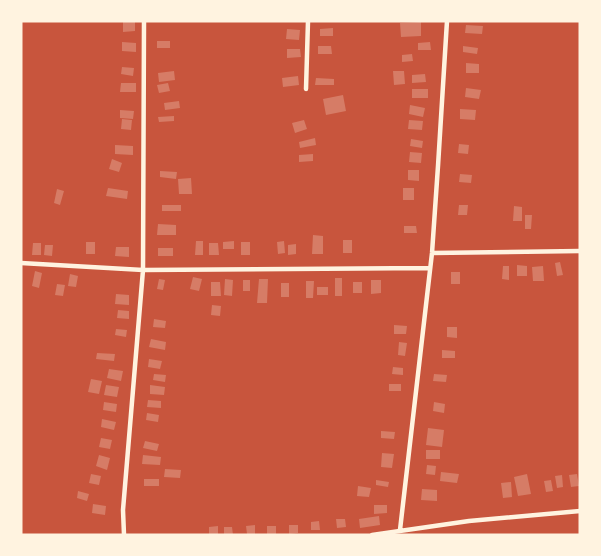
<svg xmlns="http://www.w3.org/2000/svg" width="601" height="556" font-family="'IBM Plex Sans',sans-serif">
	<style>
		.building { fill: #d67c66 }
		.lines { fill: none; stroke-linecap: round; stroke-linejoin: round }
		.minor { stroke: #fff3e0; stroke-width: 4.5 }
	</style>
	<rect width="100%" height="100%" fill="#c8553d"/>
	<path class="building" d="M123,22H135V31L123,32Z
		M421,22V36L401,37L400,23Z
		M466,25L483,26L482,34L465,33Z
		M333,28V36H320V29Z
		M287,29L300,30L299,40L286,39Z
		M157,41H170V48H157Z
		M122,42L136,43V52L122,51Z
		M430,42L431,50H418V43Z
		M318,46H331L332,54H318Z
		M463,46L478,48L477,54L463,52Z
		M287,49H300L301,57L287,58Z
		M412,54L413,61L402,62V55Z
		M466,63L479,64V73H466Z
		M122,67L134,68L133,76L121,74Z
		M174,71L175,80L159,82L158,73Z
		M393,71H404L405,84L394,85Z
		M425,74L426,82L412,83V75Z
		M298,76L299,85L283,87L282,78Z
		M316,78L334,79V85H315Z
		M121,83H136V92H120Z
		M168,83L170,91L159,93L157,85Z
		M466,88L481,90L479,99L465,97Z
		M412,89H428V98H412Z
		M343,95L346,111L326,115L323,99Z
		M179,101L180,108L165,110L164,103Z
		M410,105L425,108L423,117L409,114Z
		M460,109L476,110L475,120L460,119Z
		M120,110L134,111L133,119L120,118Z
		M174,116V121L159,122L158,117Z
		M122,119L132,120L131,130L121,129Z
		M304,120L307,129L295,133L292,123Z
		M409,120L423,121L422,130L408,129Z
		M315,138L316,145L300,148L299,142Z
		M411,139L423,141L422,148L410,146Z
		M459,144L469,145L468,154L458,153Z
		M115,145L133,146V155L115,154Z
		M410,152L422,153L421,163L409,162Z
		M313,154V161L299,162V155Z
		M112,159L122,163L119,172L109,169Z
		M408,170H419V181L408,180Z
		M160,171L177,172L176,179L160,177Z
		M460,174L472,175L471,183L459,182Z
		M191,178L192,194H179L178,179Z
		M108,188L128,191L127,199L106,196Z
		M403,188H414V200H403Z
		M57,189L64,191L60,205L54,203Z
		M162,205H181V211H162Z
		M459,205H468L467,215H458Z
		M514,206L522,207V221H513Z
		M525,215H532L531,229H525Z
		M158,224L176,225V235H157Z
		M404,226H416L417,233H404Z
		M313,235L323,236V254H312Z
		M343,240H352V253H343Z
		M196,241H203V255H195Z
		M234,241V249H223V242Z
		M284,241L285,253L278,254L277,242Z
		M86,242H95V254H86Z
		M241,242H250V255H241Z
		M33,243H41V255H32Z
		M209,243H218L219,255H209Z
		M296,244V254L288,255V245Z
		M45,245H53L52,256L44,255Z
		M116,247H129V257L115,256Z
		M158,248H173V256H158Z
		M560,262L563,275L557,276L555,263Z
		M517,265L527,266V276H517Z
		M503,266H509V280L502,279Z
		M543,266L544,281H533L532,267Z
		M35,271L42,273L39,288L32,286Z
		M451,272H460V284H451Z
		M70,274L78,276L76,287L68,286Z
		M193,277L202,279L199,291L190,289Z
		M335,278H342V296H335Z
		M159,279L165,280L163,290L157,289Z
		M225,279L233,280L232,296L224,295Z
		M259,279H268L267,303H257Z
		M243,280H250V291H243Z
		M371,280H381V293L371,294Z
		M306,281H314L313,298H306Z
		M211,282H220L221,296H211Z
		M353,282H362V293H353Z
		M281,283H289V297H281Z
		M57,284L65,285L63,296L55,295Z
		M317,287H328V295H317Z
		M116,294L129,295V305L115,304Z
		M212,305L221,306L220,316L211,315Z
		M118,310L129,311V319L117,318Z
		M154,319L166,321L165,328L153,327Z
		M394,325L407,326L406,334H394Z
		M447,327H457V338L447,337Z
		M116,329L127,330L126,337L115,335Z
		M151,339L166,342L165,350L149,347Z
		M399,342L407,343L405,356L398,355Z
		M442,350L455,351V358H442Z
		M97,353L115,354L114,361L96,359Z
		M149,359L162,361L160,369L148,367Z
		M393,367L403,368V375L392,374Z
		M109,369L123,371L121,381L107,378Z
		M154,374L166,375L165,382L153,380Z
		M434,374L447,375L446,382L433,381Z
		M91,379L102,381L99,394L88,392Z
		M389,384H401V391H389Z
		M106,385L119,387L117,397L104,395Z
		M150,385L165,387L164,395L150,394Z
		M148,400L161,401V408L147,407Z
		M104,402L117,404L116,412L103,410Z
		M434,402L445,404L444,413L433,411Z
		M147,413L159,415L158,422L146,420Z
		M102,419L116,422L114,430L101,427Z
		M428,428L444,430L442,447L426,445Z
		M381,431L395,432L394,439L381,438Z
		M101,438L112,440L110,449L99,447Z
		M145,441L159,444L157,451L143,448Z
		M426,450H440V459H426Z
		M382,453L394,454L392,468L381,467Z
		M99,455L110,458L107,470L96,466Z
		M143,455L161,457L160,465L142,464Z
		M427,465L436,466L435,475L426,474Z
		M165,469L181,470L180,478L164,477Z
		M441,472L459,474L457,483L440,481Z
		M91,474L101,476L99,485L89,483Z
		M527,474L531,494L518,496L514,477Z
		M577,474L579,486L571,487L569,475Z
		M562,475L563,487L557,488L555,476Z
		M144,479H159V486H144Z
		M376,480L389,482L388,487L376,485Z
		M551,480L553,491L546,492L544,481Z
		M511,482L512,497L503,498L501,483Z
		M358,486L371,488L369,497L357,496Z
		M422,489L437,490V501L421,500Z
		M78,491L89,494L87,501L77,498Z
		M93,504L106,506L105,515L92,513Z
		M374,505H387V513L374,514Z
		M379,516L380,525L360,528L359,519Z
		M336,519H345L346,527L337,528Z
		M319,521L320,530H311V522Z
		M255,525V534H247L246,526Z
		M289,525H298V533L289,534Z
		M218,526V534L209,535V527Z
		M267,526H276V534L267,535Z
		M224,527H232L233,535H224Z"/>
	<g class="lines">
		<path class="minor" d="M306,89L308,21
			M432,253L580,251
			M21,263L143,270L429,268
			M400,530L432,253L438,166L447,21
			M124,535L123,510L143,270L144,21
			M372,535L469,521L580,511"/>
	</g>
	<rect width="601" height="556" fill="none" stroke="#fff3e0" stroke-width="45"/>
</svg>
